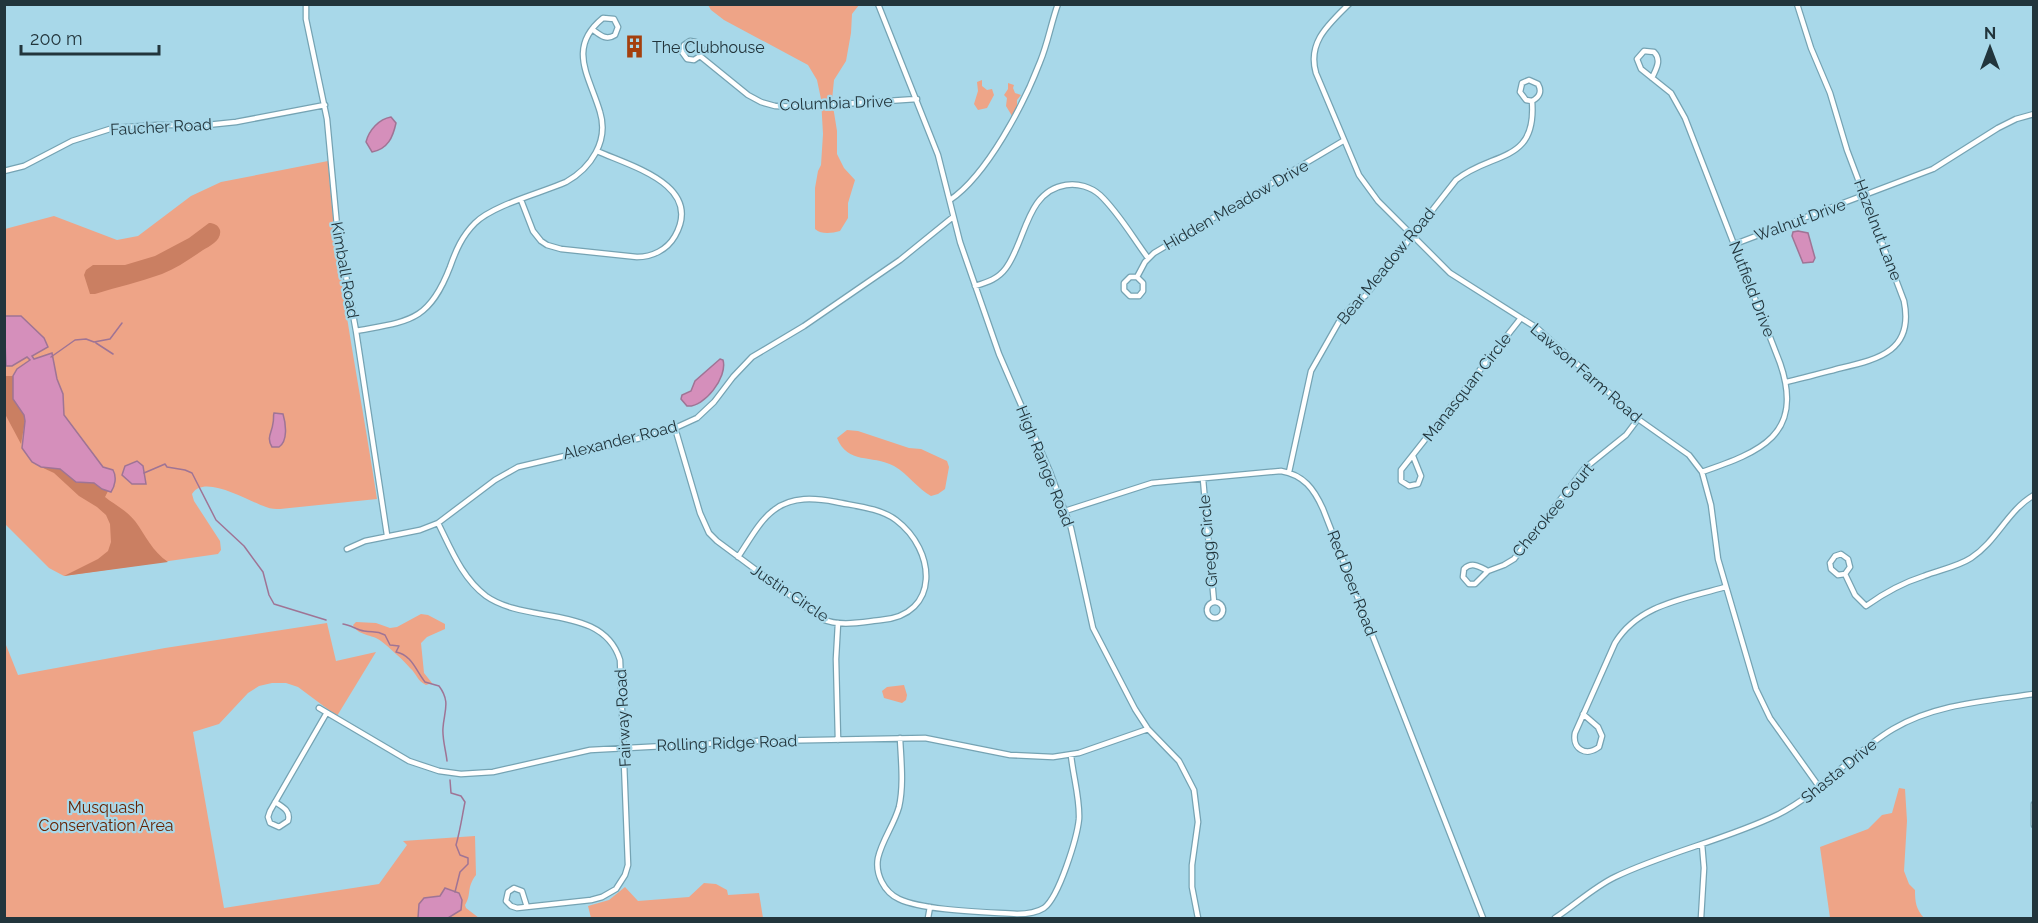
<svg xmlns="http://www.w3.org/2000/svg" width="2038" height="923" font-family="Raleway,sans-serif">
	<style>
		.green { fill: #eea487 }
		.forest { fill: #ca7f62 }
		.water { fill: #d58fbb; stroke: #9f7495; stroke-width: 1.5 }
		.lines { fill: none; stroke-linecap: round; stroke-linejoin: round }
		.stream { stroke: #9f7495; stroke-width: 1.5 }
		.minor-casing { stroke: #75a3b3; stroke-width: 7 }
		.minor { stroke: #fff; stroke-width: 4.5 }
		.labels { text-anchor: middle; dominant-baseline: central; stroke-width: 4.5; stroke-linejoin: round; paint-order: stroke }
		.poi-label { font-size: 16px; fill: #22353c; stroke: #a8d8e9; text-anchor: start }
		.street-label { font-size: 16px; fill: #22353c; stroke: #a8d8e9 }
		.park-label { font-size: 16px; fill: #662201; stroke: #a8d8e9 }
	</style>
	<rect width="100%" height="100%" fill="#a8d8e9"/>
	<path class="green" d="M708,5H859L852,14L851,33L846,61L834,80L832,100L837,131V154L844,168L855,180L848,203V218L840,231C832,233 822,235 815,229V188L818,171L821,165L823,134L821,99L817,80L808,65L724,20L711,10Z
		M982,80V86L987,90L992,89L994,95L987,108L978,110L974,104L978,91L977,82Z
		M1008,83L1014,85L1013,88L1015,93L1021,95L1017,100V107L1012,116L1006,106L1007,98L1004,95L1008,89Z
		M328,161C336,275 360,387 377,499L280,509C276,509 271,509 266,507C250,502 204,473 192,494L194,501L220,541L221,550L218,554L64,576L49,568L5,524V229L54,216L117,240L138,236L191,196L221,182Z
		M847,430L858,431L909,448L921,449L947,461L949,467L945,489L938,494L931,496C918,489 908,474 894,466C871,454 848,465 837,438Z
		M421,614L428,615L445,624V629L427,637L421,643L424,673L432,683L426,685C417,681 417,674 410,668C402,659 391,649 381,641C372,634 358,636 353,625L356,622L376,623L390,628L397,627Z
		M327,623L336,661L376,652L337,716L298,687L286,683H272L259,686L248,693L219,724L193,732L224,908L379,884L407,845L403,841L475,836L476,875C466,888 472,894 465,905L466,908L479,918H5L4,640L18,675L165,648Z
		M904,685L907,695L906,700L902,703L884,698L882,691L887,687Z
		M1899,788L1905,789L1907,821L1904,871L1909,884L1915,890C1915,902 1916,909 1924,918H1830L1820,847L1868,829L1882,815L1892,813Z
		M704,883L716,884L727,890L728,895L759,893L763,918H591L588,906L609,900L625,887L638,901L689,897Z"/>
	<path class="forest" d="M209,223C214,223 218,225 220,230C222,240 210,246 203,250C190,259 177,268 162,274C140,282 117,287 95,294H90L84,275L86,270L93,265H125L155,256L189,238Z
		M4,376H13V399L24,415L25,421L21,444L5,414Z
		M41,467L60,469L81,483H94L108,491L105,497C115,505 126,510 135,521C146,536 152,551 168,562L64,576L98,559L108,551L111,542L110,524L106,515L97,507L79,496L54,473Z"/>
	<path class="water" d="M391,117L396,123C393,137 388,149 372,152L366,142C369,130 379,119 391,117Z
		M1798,231L1808,233L1815,258L1813,262L1803,263L1792,236L1793,232Z
		M4,316H21L44,338L48,347L32,356L34,359L52,353L57,379L63,394L64,415L103,467L113,470C117,477 115,486 111,492L102,489L94,483L76,482L60,469L41,467L32,462L22,448L25,421L24,415L13,399V376L17,369L30,360L27,357L12,366H6Z
		M720,359L723,360C728,377 704,408 687,406L681,399L682,395L691,391L695,381Z
		M274,413L283,414C286,424 288,441 279,447H272C266,437 272,433 273,423C274,419 273,416 274,413Z
		M137,461L143,466L146,484H132L122,475L125,466Z
		M445,888L459,893L462,900L461,910L448,918H418L419,904L424,898L440,896Z"/>
	<g class="lines">
		<path class="stream" d="M96,343L113,354
			M51,357L75,340L86,339L94,342L110,339L122,323
			M144,473L165,464L167,467L185,470L192,473L216,520L244,546L263,572L269,595L274,604L326,620
			M343,624C351,625 357,630 364,631C373,633 375,630 385,635L390,645L399,646L396,652C412,655 416,671 425,682L439,686C451,702 444,711 443,728C442,738 446,751 447,761
			M450,780L451,793L461,796L465,802C462,817 460,831 456,845L460,855L468,858V864L460,872L455,892"/>
		<defs>
			<path id="minor" d="M306,4V19L327,119L337,226L356,331L387,535
				M878,4L938,155L960,242L999,354L1050,472L1071,528L1093,628L1135,709L1148,729L1179,761L1194,790L1198,822L1192,865V887L1198,918
				M1349,4C1329,24 1307,42 1316,73L1359,175L1378,201L1450,273L1537,328L1638,419L1689,455L1702,472L1711,505L1718,559L1756,689L1770,718L1820,788
				M700,56L702,49L696,42L690,41L684,45L682,52L687,59L694,60L700,56L748,95L761,102L775,106L797,107L917,99
				M1652,78C1656,69 1662,60 1654,52L1644,51L1637,59L1641,69L1671,93L1685,118L1780,363C1805,435 1760,452 1702,472
				M4,171L24,166L72,141L113,128L157,125H207L236,122L325,105
				M521,200L533,231L541,241L547,245L561,249L637,257C652,257 667,250 675,236C704,185 630,166 597,151
				M950,200C987,175 1024,104 1040,62C1048,43 1051,23 1058,4
				M1735,244L1933,169L1998,128L2016,119L2034,114
				M1137,277H1130L1124,283V290L1130,296H1139L1143,291V283L1137,277L1145,262L1154,253L1343,141
				M975,286C988,282 998,279 1006,268C1026,241 1026,191 1066,185C1078,183 1091,187 1100,195C1119,213 1133,238 1148,258
				M356,331C409,321 429,322 450,267C456,250 462,236 475,223C493,205 541,193 566,182C591,168 609,141 600,112C590,77 566,48 603,18L614,19L618,27L615,35C606,41 600,35 592,29
				M1786,382C1804,378 1822,373 1841,368C1880,359 1914,350 1904,301L1847,150L1830,93L1811,48L1797,4
				M675,428L700,513L709,533L717,541L822,619C840,627 862,622 881,620C941,615 936,550 896,520C880,508 855,506 836,502C815,498 792,496 774,510C759,521 749,541 738,557
				M1413,456L1421,476L1418,484L1409,486L1401,481V470L1521,318
				M1289,472L1311,371L1340,320L1352,306L1365,296L1456,180C1492,151 1537,164 1532,101C1540,97 1542,91 1538,84L1529,80L1522,83L1520,92L1526,100L1532,101
				M1203,479L1214,602
				M1065,511L1152,483L1281,471C1304,475 1314,489 1323,509L1483,918
				M438,523C451,549 462,578 486,596C527,625 603,604 620,660L628,865L625,875L616,889L602,897L591,900L517,908L511,906L506,901L508,892L514,888L522,891L527,907
				M347,549L365,541L420,530L438,523L495,480L518,467L645,437L675,428L697,418L714,402L733,377L752,357L804,326L900,260L953,217
				M1488,571C1480,567 1472,561 1464,569L1463,577L1469,584H1475L1488,571L1504,565L1514,559L1585,468L1626,435L1638,419
				M1845,574L1850,567L1848,559L1841,554L1835,556L1830,563L1831,569L1838,575L1845,574L1855,595L1866,606C1884,593 1902,583 1924,576C1939,570 1957,567 1971,558C1997,541 2007,511 2034,495
				M1207 610a8 8 0 1 1 16 0a8 8 0 1 1-16 0Z
				M838,623L836,659L838,740
				M319,708L409,761L439,771L461,774L493,772L590,750L758,741L925,738L1010,755L1053,757L1079,753L1148,729
				M1583,714L1598,727L1602,736L1599,747C1586,757 1572,749 1575,733L1615,643C1639,604 1685,599 1725,587
				M900,738C901,760 904,785 899,807C894,825 882,840 878,858C875,874 884,892 899,899C925,911 987,912 1017,914C1026,914 1036,913 1044,908C1059,897 1077,838 1079,819C1080,798 1073,776 1071,755
				M275,802C283,807 291,811 288,821L279,827L270,823L268,817L270,811L326,714
				M2034,804V825
				M928,918L930,907
				M1555,918C1575,905 1594,887 1615,877C1667,852 1725,840 1777,815C1821,793 1851,754 1893,729C1935,704 1986,701 2034,694
				M1701,918L1704,868L1702,844"/>
		</defs>
		<use href="#minor" class="minor-casing"/>
		<use href="#minor" class="minor"/>
	</g>
	<defs>
		<symbol id="building-bare" viewBox="-9 -9 18 18"><path d="M-4-6H4V6H1V3H-1V6H-4ZM-2.5-4.3h1.7v1.8h-1.7ZM.8-4.3h1.7v1.8H.8ZM-2.5-1h1.7V.8h-1.7ZM.8-1h1.7V.8H.8Z" fill="#a4400e" stroke="#a8d8e9" stroke-width="2.5" paint-order="stroke"/></symbol>
	</defs>
	<g fill-rule="evenodd">
		<use href="#building-bare" x="618" y="30" width="33" height="33"/>
	</g>
	<g class="labels">
		<g class="poi-label">
			<text x="652" y="47">The Clubhouse</text>
		</g>
		<g class="street-label">
			<text transform="translate(836 103) rotate(-2)">Columbia Drive</text>
			<text transform="translate(161 127) rotate(-3)">Faucher Road</text>
			<text transform="translate(1236 205) rotate(-30)">Hidden Meadow Drive</text>
			<text transform="translate(1800 220) rotate(-20)">Walnut Drive</text>
			<text transform="translate(1878 230) rotate(69)">Hazelnut Lane</text>
			<text transform="translate(1386 266) rotate(-51)">Bear Meadow Road</text>
			<text transform="translate(345 270) rotate(80)">Kimball Road</text>
			<text transform="translate(1752 289) rotate(69)">Nutfield Drive</text>
			<text transform="translate(1586 373) rotate(41)">Lawson Farm Road</text>
			<text transform="translate(1467 387) rotate(-52)">Manasquan Circle</text>
			<text transform="translate(620 440) rotate(-14)">Alexander Road</text>
			<text transform="translate(1045 466) rotate(68)">High Range Road</text>
			<text transform="translate(1553 510) rotate(-50)">Cherokee Court</text>
			<text transform="translate(1208 541) rotate(-95)">Gregg Circle</text>
			<text transform="translate(1352 583) rotate(69)">Red Deer Road</text>
			<text transform="translate(790 593) rotate(34)">Justin Circle</text>
			<text transform="translate(623 718) rotate(-93)">Fairway Road</text>
			<text transform="translate(727 743) rotate(-2)">Rolling Ridge Road</text>
			<text transform="translate(1839 771) rotate(-39)">Shasta Drive</text>
		</g>
		<g class="park-label">
			<text x="106" y="807">Musquash<tspan x="106" dy="18">Conservation Area</tspan></text>
		</g>
	</g>
	<rect width="2038" height="923" fill="none" stroke="#22353c" stroke-width="12"/>
	<g transform="translate(1990 48)" stroke="#a8d8e9" stroke-width="4.5" paint-order="stroke">
	<path d="M0-4.5L10 22L0 15L-10 22Z" fill="#22353c"/>
	<text y="-9" font-size="16" font-weight="bold" text-anchor="middle" fill="#22353c">N</text>
	</g>
	<path d="M21 45v9h138v-9" fill="none" stroke="#22353c" stroke-width="3"/>
	<text x="30" y="45" font-size="18" fill="#22353c" stroke="#a8d8e9" stroke-width="4.5" paint-order="stroke">200 m</text>
</svg>
